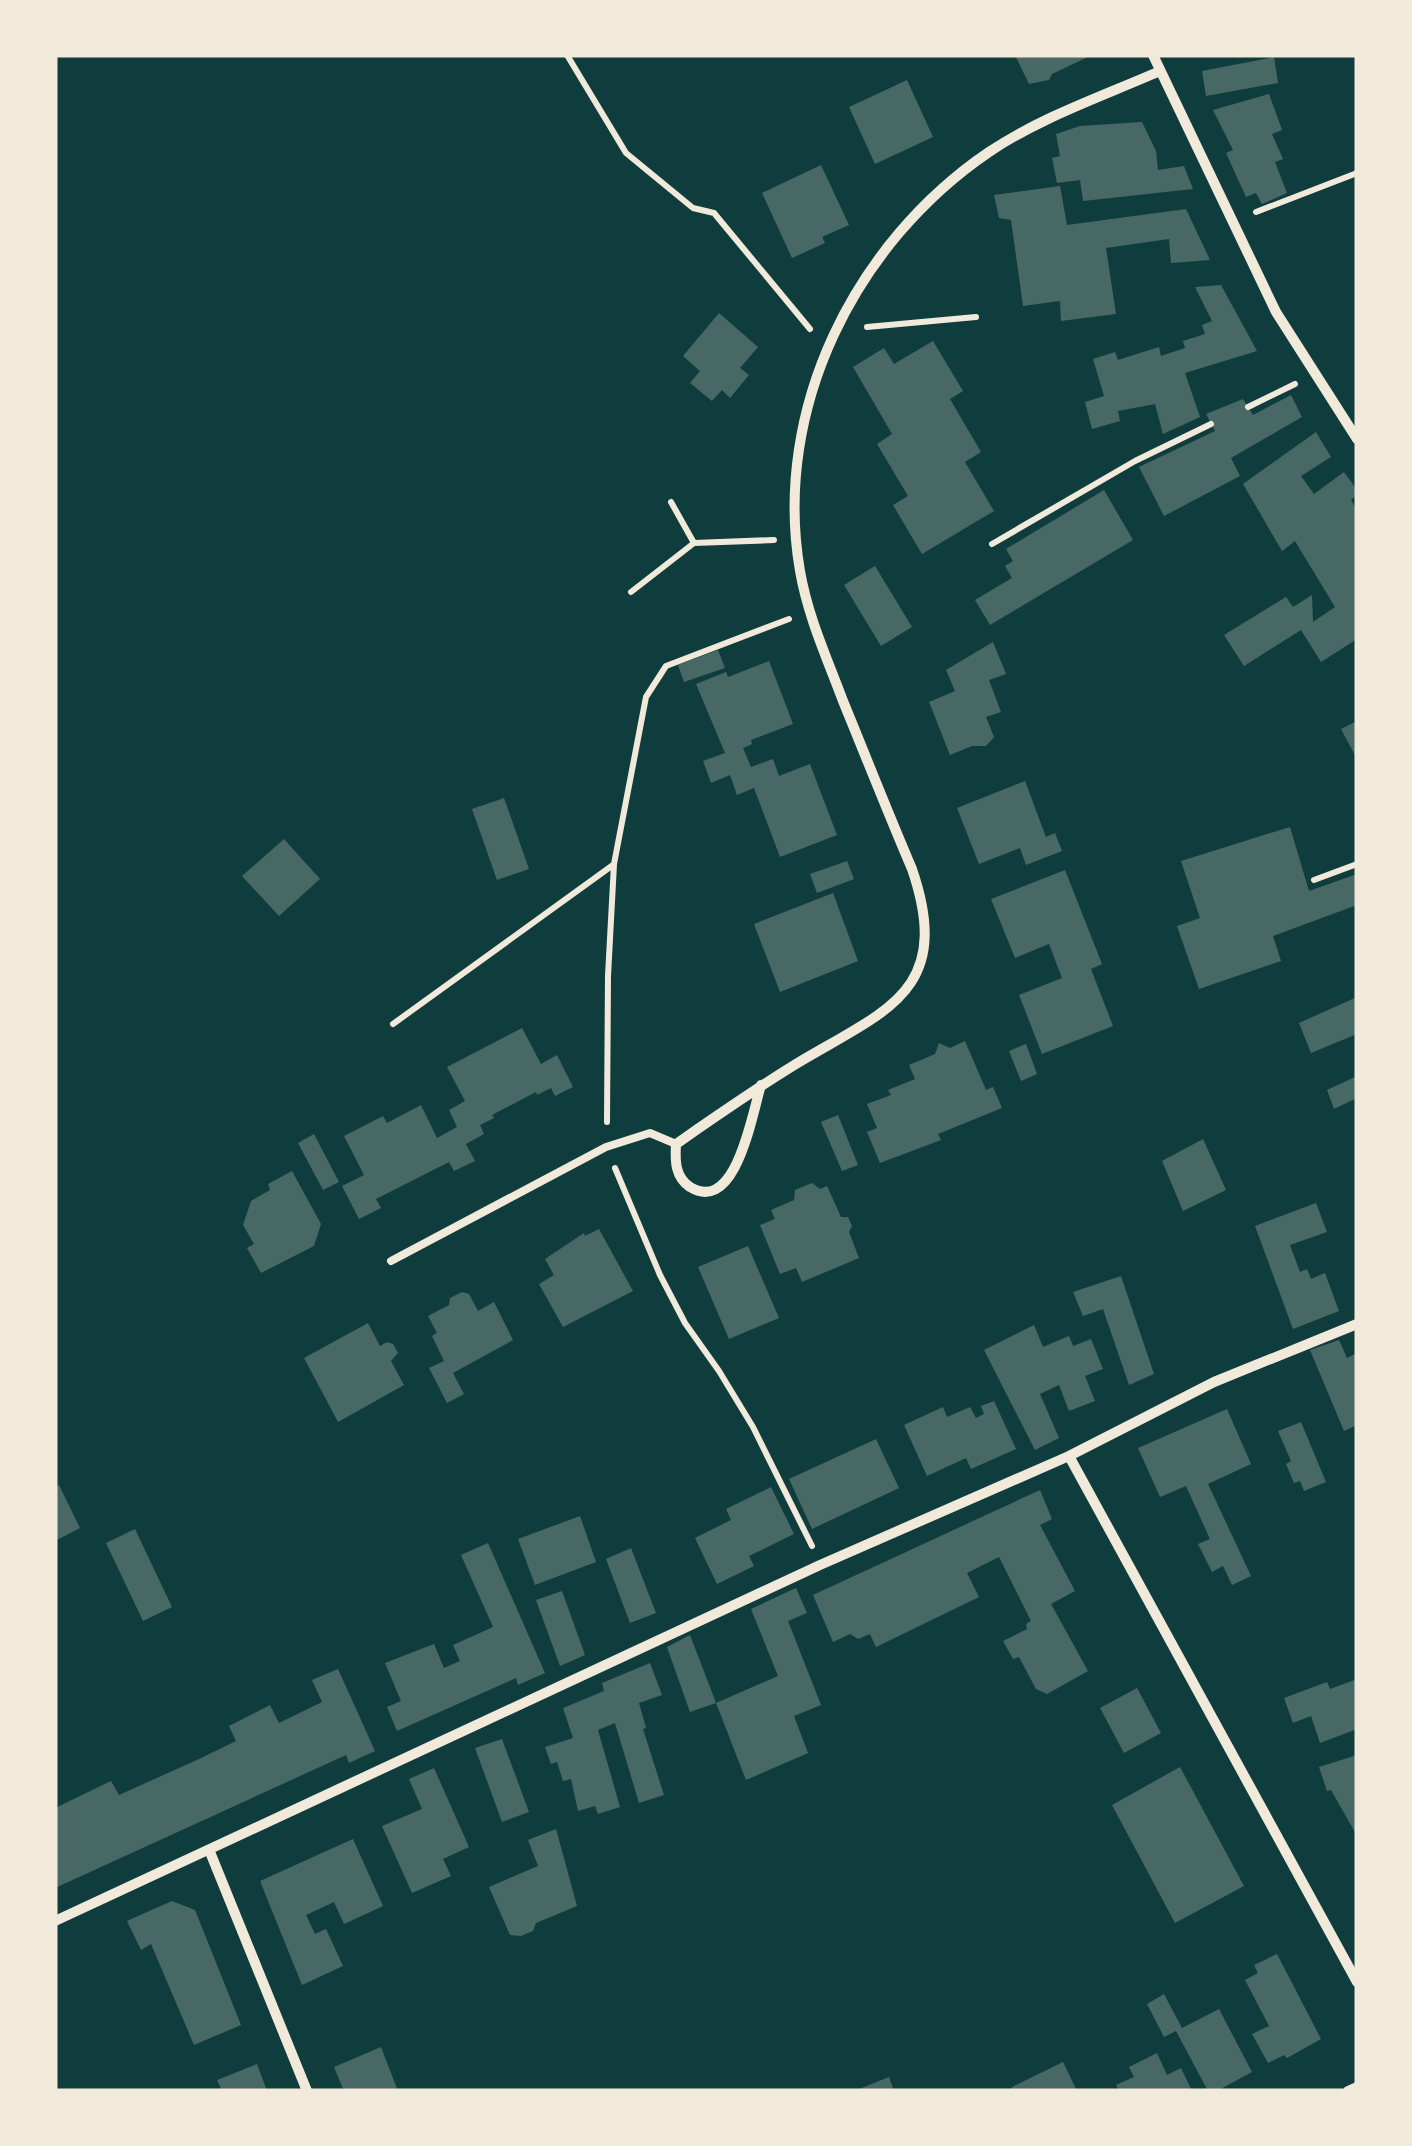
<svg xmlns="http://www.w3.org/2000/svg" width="1412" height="2146" font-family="'Varela Round',sans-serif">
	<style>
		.building { fill: #486865 }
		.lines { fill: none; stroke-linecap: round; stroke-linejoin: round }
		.path { stroke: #f1e9da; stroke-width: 6 }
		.service { stroke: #f1e9da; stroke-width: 8 }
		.minor { stroke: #f1e9da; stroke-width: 10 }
	</style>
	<rect width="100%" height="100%" fill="#0f3d3e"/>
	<path class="building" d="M1015,55H1092L1052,74L1049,80L1029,84Z
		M1274,57L1278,83L1206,96L1202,71Z
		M907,80L933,137L875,164L849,107Z
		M1269,94L1282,130L1272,134L1283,159L1275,162L1287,193L1262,204L1256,193L1246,197L1226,153L1233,150L1213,110Z
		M1142,122L1156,151L1158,170L1184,166L1193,189L1083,201L1080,180L1057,183L1052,158L1060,156L1056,134L1080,126Z
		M821,165L849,225L822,237L825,243L792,258L762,193Z
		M1060,186L1067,225L1186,209L1210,260L1171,263L1169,239L1106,248L1116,314L1061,321L1060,301L1023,306L1011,220L999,218L994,195Z
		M1221,285L1257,351L1185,373L1200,417L1163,434L1155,404L1118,411L1120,421L1092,429L1085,402L1104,396L1093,359L1115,352L1118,360L1159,347L1161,356L1185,348L1183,341L1205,334L1202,325L1212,321L1195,287Z
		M719,313L758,347L740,368L749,375L730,398L722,390L712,401L690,383L700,371L683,356Z
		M933,341L963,391L950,399L981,452L965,462L994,511L922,554L893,505L908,496L877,444L892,434L853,367L884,348L894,364Z
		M1291,395L1302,417L1231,458L1240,476L1164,516L1139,467L1215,431L1206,414L1243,399L1253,415Z
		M1316,432L1331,457L1301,476L1314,494L1344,472L1357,490V495L1351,500L1357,510V639L1321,662L1301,630L1244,666L1224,635L1286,597L1293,607L1312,595L1313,622L1335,607L1295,541L1282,551L1243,484Z
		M1104,490L1133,540L990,625L975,600L1012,578L1005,566L1013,561L1006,549Z
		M875,566L912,627L881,646L844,585Z
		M993,642L1006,674L989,680L1001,712L986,717L994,737L986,746H972L950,755L929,702L955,691L946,670Z
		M718,650L725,668L684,682L678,665Z
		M769,661L793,724L751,740L752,744L743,748L751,767L773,759L779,776L810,764L837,835L780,857L754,788L737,795L730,775L711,783L703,761L725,753L696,684L726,672L728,677Z
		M1357,721V759L1341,729Z
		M1025,781L1046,837L1055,833L1062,851L1026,865L1020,848L979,864L957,808Z
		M504,798L529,869L497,880L472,809Z
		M1290,827L1309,891L1357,874V905L1273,936L1281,961L1199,989L1177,926L1200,918L1181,861Z
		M284,839L320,879L279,916L242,876Z
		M847,861L854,879L817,893L810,874Z
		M1065,870L1102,964L1091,969L1113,1026L1042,1054L1019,995L1062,978L1049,944L1015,958L991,899Z
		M833,893L858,961L780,992L754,924Z
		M1357,997V1034L1311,1053L1299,1023Z
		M522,1028L541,1064L557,1055L573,1087L555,1096L551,1088L537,1095L536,1092L492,1115L494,1118L480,1125L484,1134L466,1144L475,1161L454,1171L449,1162L376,1199L381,1208L359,1219L342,1186L364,1175L344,1136L383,1116L387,1123L421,1105L437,1138L457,1127L449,1110L465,1101L447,1067Z
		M965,1041L986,1090L993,1087L1002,1108L938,1134L941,1140L880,1163L867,1132L877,1128L867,1104L891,1095L888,1090L915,1079L909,1065L935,1054L939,1043L950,1048Z
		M1026,1044L1037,1074L1021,1081L1009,1051Z
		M1357,1076V1098L1334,1109L1327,1090Z
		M838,1115L858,1165L842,1171L821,1122Z
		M314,1134L339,1182L323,1190L298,1143Z
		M1203,1139L1226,1190L1183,1211L1162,1161Z
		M292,1171L321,1224L314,1246L261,1273L247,1248L254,1244L243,1225L251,1201L270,1190L268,1184Z
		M812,1183L820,1189L827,1186L841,1217H848L852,1226L849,1232L859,1258L802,1282L796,1268L780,1274L760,1225L775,1219L771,1210L794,1200L795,1190Z
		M1316,1203L1327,1232L1290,1245L1300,1272L1307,1269L1311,1279L1325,1273L1339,1311L1293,1329L1255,1226Z
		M599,1229L633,1291L563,1327L539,1284L554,1275L545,1259L584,1233L585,1236Z
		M748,1246L779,1318L729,1339L698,1267Z
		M1121,1276L1154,1374L1129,1385L1103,1309L1083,1316L1073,1292Z
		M462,1292L469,1294L478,1311L494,1302L513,1340L453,1373L464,1394L447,1403L429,1368L444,1361L432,1336L437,1333L428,1316L449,1305L450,1298Z
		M368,1323L380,1346L387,1342L393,1344L398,1353L391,1361L404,1385L338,1422L304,1358Z
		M1034,1325L1043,1347L1069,1336L1073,1346L1091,1339L1103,1369L1085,1376L1095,1401L1069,1411L1059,1385L1040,1394L1059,1438L1035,1450L984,1350Z
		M1339,1340L1347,1358L1357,1353V1425L1344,1431L1310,1350Z
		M994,1401L1016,1449L971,1469L966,1458L927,1476L904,1425L943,1407L947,1417L970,1407L976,1418L984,1414L981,1406Z
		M1227,1409L1251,1464L1208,1484L1251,1576L1232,1585L1223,1566L1212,1572L1198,1544L1210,1539L1186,1486L1160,1497L1138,1448Z
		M1301,1422L1326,1482L1304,1491L1300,1481L1294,1483L1286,1464L1291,1461L1278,1431Z
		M876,1439L899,1488L812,1529L789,1479Z
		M59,1485L80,1528L55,1541V1487Z
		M771,1487L794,1534L749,1556L754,1566L717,1584L695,1538L731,1520L726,1509Z
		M1040,1490L1052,1519L1040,1525L1075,1591L1051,1604L1088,1671L1047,1694L1036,1689L1019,1657L1013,1659L1003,1641L1027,1629L1026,1624L1031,1621L999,1557L967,1573L979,1597L876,1647L870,1634L858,1639L850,1634L833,1642L813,1595Z
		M580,1516L596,1562L535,1585L518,1539Z
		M135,1529L172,1607L143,1621L106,1543Z
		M488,1543L545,1673L518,1685L516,1678L397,1731L387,1707L401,1701L385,1663L434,1644L444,1668L460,1661L453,1645L493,1627L461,1555Z
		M631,1548L656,1613L630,1623L606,1559Z
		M796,1588L807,1613L788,1621L821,1705L794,1716L808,1753L746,1780L716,1703L778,1676L751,1609Z
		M562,1591L585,1655L560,1666L536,1600Z
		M690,1635L716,1703L690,1712L667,1647Z
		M650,1663L662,1695L639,1703L646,1728L643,1729L664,1795L639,1803L615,1723L598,1730L620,1807L598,1814L595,1806L578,1811L571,1779L563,1781L557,1762L551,1764L545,1747L573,1738L563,1708L604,1691L602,1683Z
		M338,1669L375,1751L349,1763L346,1755L55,1888V1808L111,1781L119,1795L199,1759L236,1741L229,1726L270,1705L279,1723L322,1702L312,1680Z
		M1357,1679V1729L1320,1743L1311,1716L1293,1723L1284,1698L1327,1682L1330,1689Z
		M1137,1688L1161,1733L1124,1753L1100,1708Z
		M502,1739L529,1812L502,1822L475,1748Z
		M1357,1755V1834H1356L1331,1790L1327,1791L1319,1767Z
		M1180,1767L1244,1886L1175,1923L1112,1805Z
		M434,1768L469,1847L443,1859L451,1876L412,1893L382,1826L422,1809L409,1779Z
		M556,1829L577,1906L536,1923L533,1931L521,1936L510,1935L489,1887L538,1866L528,1840Z
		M353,1839L383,1906L344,1924L334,1902L306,1915L315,1934L326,1929L343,1966L302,1985L260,1881Z
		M172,1901L195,1910L241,2025L194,2045L151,1944L141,1950L127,1921Z
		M1277,1954L1321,2039L1287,2058L1284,2055L1268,2063L1252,2034L1269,2026L1245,1980L1258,1973L1254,1965Z
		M1164,1994L1182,2028L1219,2009L1252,2072L1217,2091H1208L1176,2031L1164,2037L1147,2004Z
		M381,2047L398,2091H344L334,2067Z
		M1157,2053L1167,2075L1181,2068L1192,2091H1119L1116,2085L1134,2077L1129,2067Z
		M1063,2062L1077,2091H1007L1014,2086Z
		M257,2064L267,2091H222L217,2080Z
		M889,2077L894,2091H854Z"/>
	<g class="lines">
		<path class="path" d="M567,55L626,153L693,208L714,213L810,329
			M1256,212L1357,173
			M867,327L976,317
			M1248,407L1295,384
			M671,502L694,543L774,540
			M992,544L1135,461L1211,424
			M631,592L694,543
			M1314,880L1357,864
			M393,1024L613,865
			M607,1122L608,976L614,864L646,697L666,666L789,619
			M615,1168L660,1275L685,1323L719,1371L753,1427L812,1546"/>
		<path class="service" d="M391,1261L606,1147L650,1133L676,1144"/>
		<path class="minor" d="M1153,55L1276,312L1357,439
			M761,1085C752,1114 736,1215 690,1187C675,1177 675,1161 676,1144C715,1117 755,1089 796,1064C886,1010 954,992 912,869C888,813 866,757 843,701C827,658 808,617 800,571C772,409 855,243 989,152C1041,117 1103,96 1160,71
			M1069,1456L1357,1982
			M210,1852L307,2091
			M55,1921L820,1565L1069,1456L1214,1382L1357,1324
			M1348,2091L1357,2087"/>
	</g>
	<rect width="1412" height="2146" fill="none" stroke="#f1e9da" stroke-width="115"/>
</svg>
